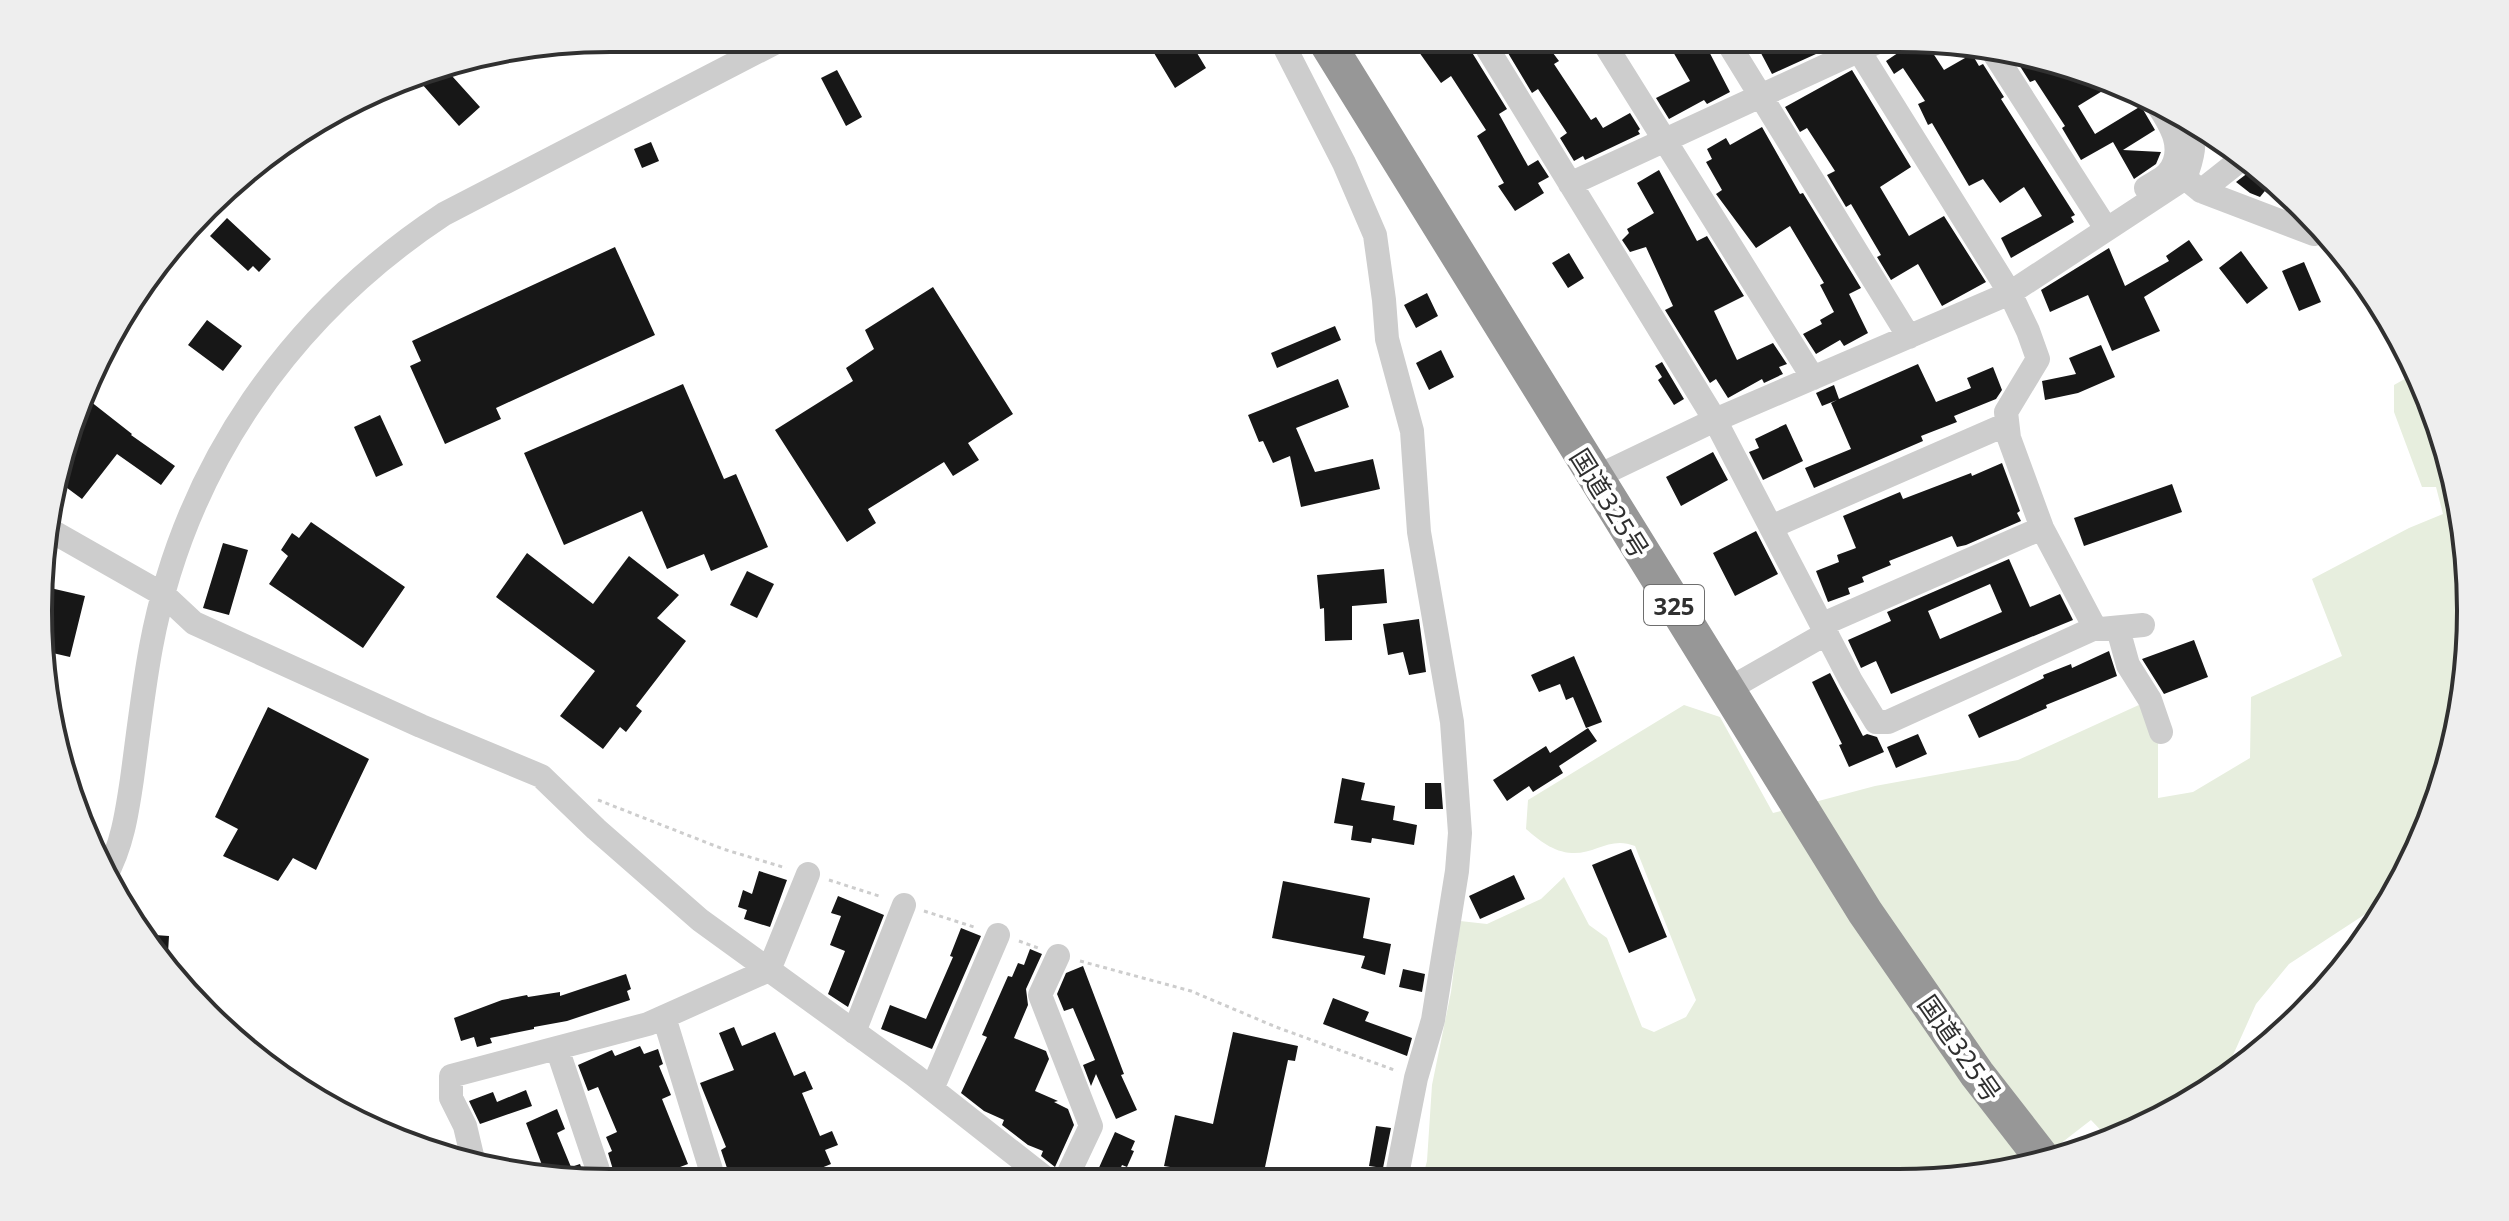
<svg xmlns="http://www.w3.org/2000/svg" width="2509" height="1221" font-family="'Noto Sans','Noto Sans JP',sans-serif">
	<style>
		.green { fill: #e7eede }
		.building { fill: #171717; fill-rule: evenodd }
		.lines { fill: none; stroke-linecap: round; stroke-linejoin: round }
		.path { stroke: #cdcdcd; stroke-width: 3; stroke-dasharray: 4 4; stroke-linecap: butt }
		.minor { stroke: #cdcdcd; stroke-width: 24 }
		.highway { stroke: #979797; stroke-width: 36 }
		.labels { text-anchor: middle; dominant-baseline: central; stroke-width: 8; stroke-linejoin: round; paint-order: stroke }
		.shield { fill: #fff; stroke: #6e6e6e; stroke-width: 2 }
		.shield-label { font-size: 24px; font-weight: bold; fill: #303030 }
		.street-label { font-size: 26px; fill: #303030; stroke: #fff }
		.rim { fill: none; stroke: #303030; stroke-width: 4 }
	</style>
	<rect width="100%" height="100%" fill="#fff"/>
	<path class="green" d="M2417,372L2428,392L2460,499L2471,611L2460,723L2427,830L2379,913H2367L2289,964L2256,1004L2225,1073L2176,1106L2118,1139L2111,1141L2091,1120L2038,1161L1974,1178L1422,1180L1427,1161L1432,1085L1451,992L1460,921L1487,924L1541,899L1564,877L1589,925L1607,938L1642,1027L1654,1032L1686,1017L1696,1000L1635,846C1610,836 1596,854 1572,853C1553,852 1539,840 1526,829L1528,800L1684,705L1720,717L1773,813L1875,786L2018,760L2141,704L2158,743V798L2193,792L2250,758L2251,697L2342,656L2312,579L2409,528L2443,514L2436,487H2422L2394,412V385Z"/>
	<path class="building" d="M1145,38H1188L1206,68L1175,88Z
		M1409,38H1466L1468,46L1507,109L1499,114L1528,166L1538,160L1549,177L1538,183L1544,193L1515,211L1498,186L1504,183L1477,136L1486,130L1451,76L1441,83Z
		M1499,38H1570L1550,49L1559,61L1554,64L1591,120L1596,117L1603,128L1630,113L1640,129L1638,131L1640,134L1585,160L1583,156L1574,161L1560,138L1567,133L1538,89L1532,93Z
		M1665,38H1702L1730,92L1707,104L1704,100L1669,119L1656,98L1690,81Z
		M1753,38H1836L1838,44L1772,74Z
		M1917,40L1925,41L1944,70L1972,54L1979,66L1983,64L2004,97L2001,99L2075,215L2071,217L2074,222L2011,258L2001,238L2042,216L2024,187L2000,203L1983,179L1969,186L1932,123L1928,125L1918,104L1925,101L1903,68L1894,74L1886,61Z
		M2009,49L2117,82L2078,106L2095,134L2141,106L2155,130L2123,150L2161,152L2156,164L2134,179L2113,142L2081,160L2062,128L2065,126L2035,80L2030,82Z
		M443,66L480,107L459,126L414,75L426,69Z
		M837,70L862,117L846,126L821,78Z
		M1852,70L1911,167L1880,187L1909,236L1944,216L1986,282L1942,306L1918,264L1891,280L1877,257L1881,255L1851,204L1846,207L1827,175L1835,171L1807,128L1800,132L1785,107Z
		M1762,127L1800,194L1803,193L1861,288L1849,294L1868,333L1844,346L1840,340L1816,354L1803,334L1822,324L1820,320L1834,312L1820,285L1824,283L1790,226L1756,248L1716,194L1722,190L1706,162L1712,159L1707,149L1726,138L1730,145Z
		M651,142L659,161L642,168L634,149Z
		M2253,169L2259,174L2261,171L2273,181L2260,197L2250,193L2236,182Z
		M1659,170L1697,241L1707,236L1744,296L1714,311L1737,360L1773,343L1787,364L1779,367L1783,374L1764,383L1762,379L1728,398L1716,379L1710,383L1665,310L1673,306L1646,247L1630,252L1622,240L1629,233L1627,229L1654,213L1637,183Z
		M227,218L271,259L259,272L253,266L248,271L210,236Z
		M2189,240L2203,260L2144,297L2160,331L2112,351L2088,295L2050,312L2041,290L2109,248L2125,286L2169,261L2166,256Z
		M615,247L655,335L496,408L501,419L445,444L410,366L421,361L412,341Z
		M2241,251L2268,288L2247,304L2219,268Z
		M1569,253L1584,278L1568,288L1552,263Z
		M2304,262L2321,302L2299,311L2282,271Z
		M933,287L1013,414L968,443L979,460L953,476L944,462L868,509L876,523L847,542L775,430L853,381L846,368L874,349L865,330Z
		M1427,293L1438,316L1416,328L1404,305Z
		M207,320L242,346L223,371L188,345Z
		M1335,326L1341,340L1277,368L1271,353Z
		M2101,345L2115,377L2078,393L2045,400L2042,381L2076,374L2069,358Z
		M1441,350L1454,377L1429,390L1416,363Z
		M1662,362L1684,399L1674,405L1658,380L1662,377L1655,366Z
		M1918,364L1936,402L1971,388L1967,378L1993,367L2002,390L1996,399L1954,416L1957,422L1921,436L1923,441L1814,488L1805,468L1851,449L1831,403L1837,400L1822,406L1816,393L1834,385L1839,399Z
		M1338,379L1349,407L1296,428L1315,472L1373,459L1380,489L1301,507L1290,456L1273,463L1263,441L1259,442L1248,415Z
		M683,384L724,479L736,474L768,547L711,571L704,554L667,569L642,511L564,545L524,453Z
		M81,394L132,434L131,435L175,466L161,485L117,454L82,499L55,479Z
		M380,415L403,465L376,477L354,427Z
		M1786,424L1803,461L1763,480L1749,452L1759,448L1755,439Z
		M1713,452L1728,480L1681,506L1666,477Z
		M2002,463L2020,511L2017,513L2021,521L1966,545L1957,547L1952,536L1889,561L1891,565L1862,577L1864,582L1848,588L1850,594L1828,602L1816,571L1839,562L1837,555L1856,548L1843,516L1900,492L1903,499L1971,473L1972,476Z
		M2172,484L2182,512L2084,546L2074,518Z
		M311,522L405,587L363,648L269,584L288,556L281,550L292,533L299,538Z
		M1756,531L1778,574L1735,596L1713,553Z
		M223,543L248,550L229,615L203,608Z
		M527,553L593,604L629,556L679,595L657,618L686,641L636,706L642,711L626,732L620,727L603,749L560,716L595,671L496,597Z
		M2009,559L2030,607L2060,594L2073,620L1891,694L1876,661L1861,668L1848,640L1891,621L1887,612ZM1990,584L2002,612L1940,639L1928,611Z
		M1384,569L1387,603L1352,606V640L1325,641L1324,608L1320,609L1317,575Z
		M747,571L774,584L757,618L730,605Z
		M46,587L85,596L70,657L44,651Z
		M1419,619L1426,672L1409,675L1403,652L1388,655L1383,624Z
		M2194,640L2208,677L2164,694L2142,659Z
		M2109,651L2117,676L2046,705L2047,708L1979,738L1968,715L2044,678L2043,675L2071,664L2072,668Z
		M1574,656L1602,722L1586,728L1573,697L1566,700L1560,684L1539,692L1531,675Z
		M1830,673L1863,736L1867,734L1877,737L1884,752L1849,767L1839,745L1842,744L1812,682Z
		M268,707L369,759L316,870L293,858L278,881L223,856L238,829L215,817Z
		M1588,728L1597,741L1559,766L1563,773L1533,792L1529,786L1507,801L1493,780L1546,746L1550,753Z
		M1918,734L1927,754L1896,768L1887,747Z
		M1342,778L1365,783L1361,800L1395,806L1393,820L1417,825L1414,845L1372,838L1371,843L1351,840L1353,826L1334,823Z
		M1425,783H1441L1443,809H1425Z
		M1631,849L1667,937L1629,953L1592,865Z
		M759,871L787,880L770,927L744,919L747,910L738,907L743,890L752,894Z
		M1514,875L1525,899L1480,919L1469,896Z
		M1283,881L1370,898L1363,938L1391,944L1385,975L1361,968L1365,956L1272,938Z
		M838,896L884,915L848,1007L828,994L845,951L830,945L841,916L831,913Z
		M961,928L981,936L932,1049L881,1029L890,1005L926,1019L953,957L950,956Z
		M141,934L169,936L167,970L156,959Z
		M1030,949L1042,954L1026,989L1028,1005L1014,1038L1046,1051L1049,1059L1035,1091L1058,1101L1054,1102L1068,1109L1074,1125L1055,1167L1041,1156L1043,1151L1028,1145L1002,1125L1004,1120L984,1111L961,1093L987,1037L982,1035L1008,976L1012,977L1018,963L1024,965Z
		M1083,966L1124,1074L1121,1075L1137,1110L1116,1119L1096,1074L1091,1086L1083,1065L1095,1060L1073,1008L1064,1011L1057,994L1066,973Z
		M1403,969L1425,974L1422,992L1399,987Z
		M626,974L631,989L627,991L630,1000L567,1021L534,1027V1029L490,1038L492,1043L477,1047L474,1037L461,1041L454,1018L502,1000L527,995L528,997L560,992V996Z
		M1333,998L1369,1012L1365,1021L1412,1038L1407,1056L1323,1024Z
		M734,1027L742,1046L775,1032L794,1076L805,1071L813,1089L802,1093L820,1136L832,1131L838,1145L825,1150L831,1164L787,1182L732,1183L721,1150L726,1147L700,1083L734,1070L719,1033Z
		M1233,1032L1298,1046L1295,1061L1288,1060L1262,1181H1173L1176,1168L1164,1166L1175,1115L1213,1124Z
		M640,1046L644,1054L658,1049L663,1064L659,1066L671,1095L662,1099L688,1164L638,1183H617L608,1153L612,1151L606,1137L617,1132L598,1087L588,1091L578,1065L612,1050L615,1056Z
		M526,1090L532,1106L480,1124L469,1101L493,1092L497,1102Z
		M557,1109L565,1129L557,1133L571,1167L580,1164L586,1181L521,1174L542,1165L526,1123Z
		M1376,1126L1391,1128L1383,1168L1369,1166Z
		M1115,1132L1135,1141L1131,1150L1134,1151L1127,1167L1122,1165L1115,1181H1093Z"/>
	<g class="lines">
		<path class="path" d="M598,800L723,849L786,868
			M829,880L882,897
			M924,911L977,928
			M1019,941L1038,948
			M1080,961L1191,991L1276,1027L1397,1071"/>
		<path class="minor" d="M1280,38L1344,163L1375,235L1384,300L1387,339L1412,431L1419,532L1452,722L1460,833L1457,871L1433,1020L1416,1078L1396,1180
			M1481,38L1715,420L1851,681L1876,722H1888L2095,628L2042,528L2009,438L2006,412L2038,359L2028,331L2010,293L1851,38
			M1601,38L1813,378
			M1725,38L1909,337
			M1990,47L2100,219
			M2185,178L2201,191L2314,234L2324,231
			M1570,184L1886,38
			M2146,188C2153,183 2163,179 2168,173C2188,149 2169,122 2155,101
			M2201,191L2244,157
			M1594,478L1715,420L2010,293L2185,178C2193,157 2196,143 2191,121
			M1771,527L2007,424
			M48,529L164,595L194,623L421,726L541,776L596,829L700,920L914,1075L1049,1181
			M1823,624L2042,528
			M2101,629L2143,625
			M2118,629L2128,665L2150,700L2161,732
			M1727,690L1827,633
			M105,877C122,847 127,813 132,779C138,735 143,690 151,647C185,465 291,315 444,214L784,38
			M1058,956L1040,995L1091,1126L1065,1181
			M664,1017L715,1183
			M854,1032L904,905
			M557,1048L602,1182
			M932,1089L998,935
			M474,1164L465,1126L451,1098V1076L648,1024L769,970L808,874"/>
		<path class="highway" d="M1324,38L1865,912L1977,1074L2043,1159"/>
	</g>
	<g class="labels">
		<rect class="shield" x="1644" y="585" width="60" height="40" rx="6"/>
		<g class="shield-label">
			<text x="1674" y="605">325</text>
		</g>
		<g class="street-label">
			<text transform="translate(1610 503) rotate(58)">国道325号</text>
			<text transform="translate(1960 1048) rotate(55)">国道325号</text>
		</g>
	</g>
	<path d="M0 0H2509V1221H0ZM610 52H1899A558 558 0 0 1 2457 610V611A558 558 0 0 1 1899 1169H610A558 558 0 0 1 52 611V610A558 558 0 0 1 610 52Z" fill="#eee" fill-rule="evenodd"/>
	<path class="rim" d="M610 52H1899A558 558 0 0 1 2457 610V611A558 558 0 0 1 1899 1169H610A558 558 0 0 1 52 611V610A558 558 0 0 1 610 52Z"/>
</svg>
